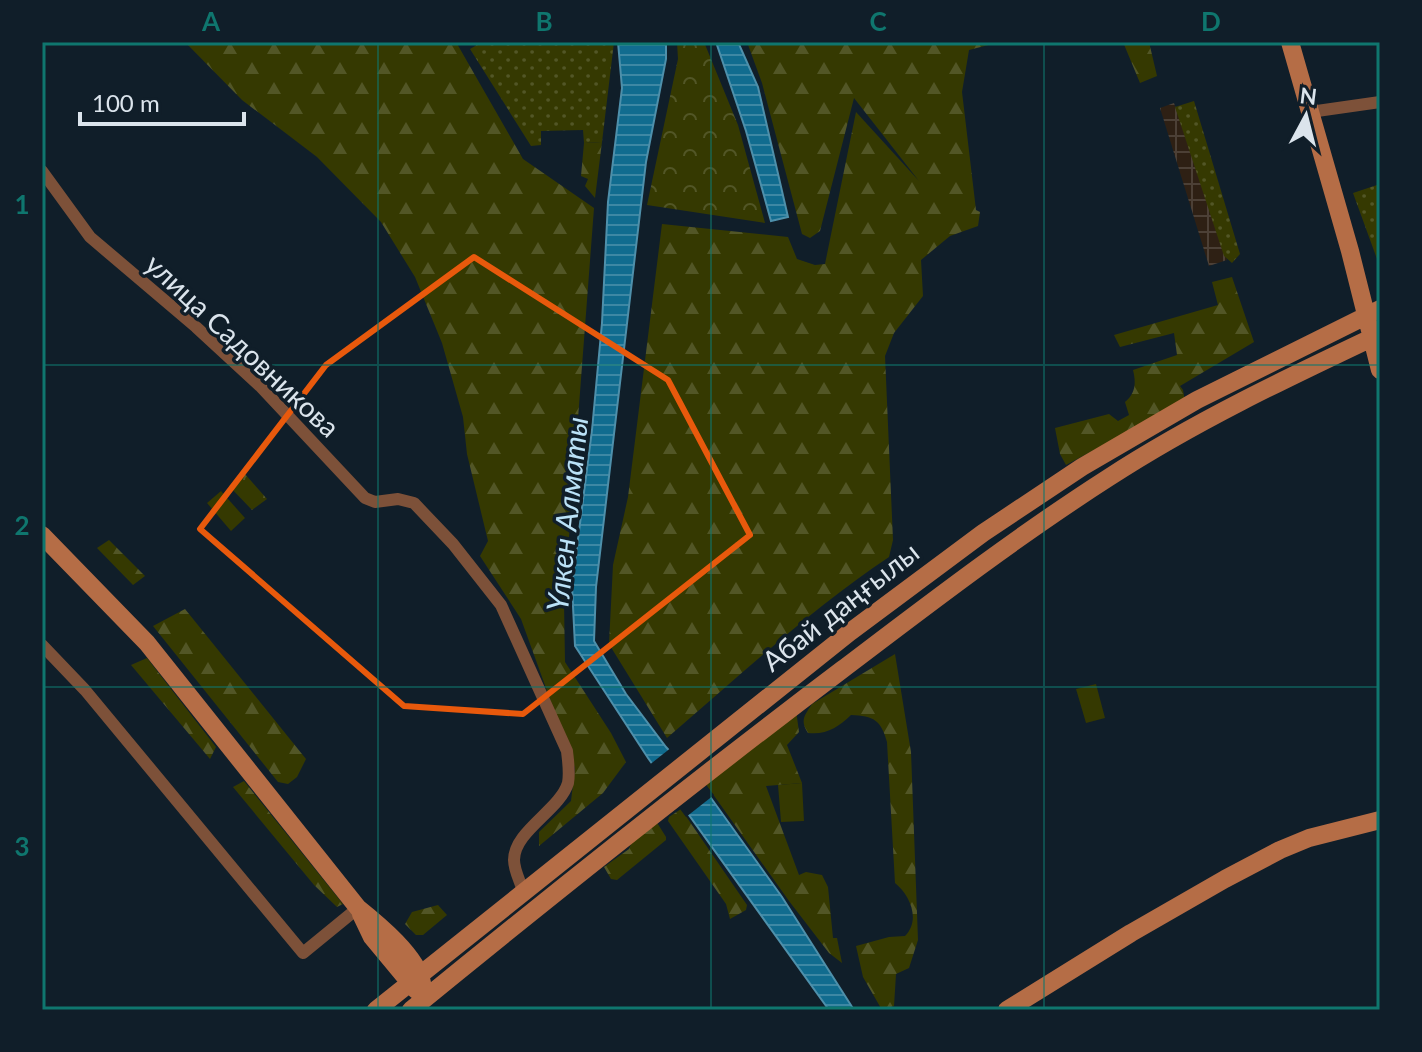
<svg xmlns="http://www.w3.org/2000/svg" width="1422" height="1052" font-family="Lato,sans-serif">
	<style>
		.industrial { fill: url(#industrial-grid) }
		.grass { fill: url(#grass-dots) }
		.forest { fill: url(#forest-firs) }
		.park { fill: url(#park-crowns) }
		.pitch { fill: #353901 }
		.water { fill: url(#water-rules); stroke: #4e90ab; stroke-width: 2 }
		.pier { fill: #101e29 }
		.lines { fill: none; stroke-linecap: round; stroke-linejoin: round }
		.street { stroke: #7d5139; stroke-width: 12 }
		.secondary { stroke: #b56d46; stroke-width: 18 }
		.marked { fill: none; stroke: #e8590c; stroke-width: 6; stroke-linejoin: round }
		.grid { fill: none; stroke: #0f766e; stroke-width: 2; stroke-opacity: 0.55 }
		.labels { text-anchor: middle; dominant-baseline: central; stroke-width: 7; stroke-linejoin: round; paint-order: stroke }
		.street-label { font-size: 28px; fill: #dbe4ec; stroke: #101e29 }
		.water-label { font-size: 30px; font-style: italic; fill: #bbe2f7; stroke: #101e29 }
		.neatline { fill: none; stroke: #0f766e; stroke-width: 3 }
		.grid-label { font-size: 26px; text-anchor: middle; font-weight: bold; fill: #0f766e }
	</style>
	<defs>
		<pattern id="industrial-grid" width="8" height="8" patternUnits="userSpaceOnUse" patternTransform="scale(2)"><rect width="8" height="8" fill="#2e2014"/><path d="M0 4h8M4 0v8" fill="none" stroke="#4c4036"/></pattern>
		<pattern id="grass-dots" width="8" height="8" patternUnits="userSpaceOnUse" patternTransform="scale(2)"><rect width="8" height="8" fill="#353901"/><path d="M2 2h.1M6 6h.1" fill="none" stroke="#525626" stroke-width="1.8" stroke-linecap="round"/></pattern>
		<pattern id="forest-firs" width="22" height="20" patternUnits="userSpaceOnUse" patternTransform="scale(2)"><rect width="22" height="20" fill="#353901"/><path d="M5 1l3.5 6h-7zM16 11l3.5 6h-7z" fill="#525626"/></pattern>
		<pattern id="park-crowns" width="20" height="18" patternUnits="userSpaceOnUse" patternTransform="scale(2)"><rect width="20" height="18" fill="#353901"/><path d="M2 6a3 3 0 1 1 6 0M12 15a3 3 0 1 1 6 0" fill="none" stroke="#525626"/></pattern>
		<pattern id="water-rules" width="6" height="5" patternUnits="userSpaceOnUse" patternTransform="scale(2)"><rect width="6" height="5" fill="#116c8f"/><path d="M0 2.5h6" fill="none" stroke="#3e88a4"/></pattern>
	</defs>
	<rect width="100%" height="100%" fill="#101e29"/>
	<path class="industrial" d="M1174,103L1227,260L1209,266L1160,108Z"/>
	<path class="grass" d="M482,42H614L602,142L584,143L583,130L541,131V145L531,146L470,49Z
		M1194,101L1240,254L1232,263L1224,256L1175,107Z
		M1380,184V258L1377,259L1353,193Z"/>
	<path class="forest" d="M185,42H456L523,159L594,208L564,603L565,662L611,733L626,762L603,793L539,846V832L571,801L575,768L521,619L480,556L488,541L467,454L463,417L442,343L415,277L381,222L317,157L242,100Z
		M747,42H1000L969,50L962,92L976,210L980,212L978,226L950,236L921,260L923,296L894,333L885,356L893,540L889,557C810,610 739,676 667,738L609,644L613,565L628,497L662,224L788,237L797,259L815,265L825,264L856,112L919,181L854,98L820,231L810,238L802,234L762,83Z
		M1123,42H1149L1157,76L1140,83Z
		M602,142L595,198L585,186L588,179L581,176L584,143Z
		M1232,277L1254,342L1180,386L1183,390L1185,401L1066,465L1060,454L1055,428L1109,414L1118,421L1129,415L1125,402C1136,393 1136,382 1133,370L1177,355L1174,333L1120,347L1114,335L1218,305L1212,282Z
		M109,540L145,576L133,585L97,548Z
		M185,609L306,759L297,777L288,784L278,782L153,626Z
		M895,654L911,752L918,940L909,968L896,974L894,1006L882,1010L863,977L856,946L889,937L905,936C921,920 910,895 895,883L887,742C881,720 874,716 851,715C838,727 827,735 808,733C800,721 804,716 812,704Z
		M147,658L216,747L210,759L131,665Z
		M796,710L799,732L787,745L802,783L766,786L799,875L806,872L822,875L828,887L833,938H837L842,963L829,953L789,901L705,783Z
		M244,781L343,904L337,907L314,885L233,787Z
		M681,809L747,905L746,910L730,919L726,904L668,821L669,817Z
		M656,821L666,837V840L617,880L611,879L604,867L629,849L633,839Z
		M438,905L447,915L423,935H416L405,924L412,912Z"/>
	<path class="park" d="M677,42H704L738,125L765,223L647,205L678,59Z
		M244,473L267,499L252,510L229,486Z"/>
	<path class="pitch" d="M221,491L245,518L231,531L207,503Z
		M1096,684L1105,718L1086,723L1076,689Z
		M802,783L804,821L781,822L778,785Z"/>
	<path class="water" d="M618,42H666V59L646,162L596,587L594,641L626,694L666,747L711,798L782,897L854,1010H829L648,758L575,646L572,586L592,430L602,323L608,202L622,88Z
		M716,42H738L758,87L788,217L771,221L746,131Z"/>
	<path class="pier" d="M672,747L714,795L686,817L648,766Z"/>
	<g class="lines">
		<path class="street" d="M1310,112L1380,102
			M42,171L90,237L196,327L260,386L365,498L375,502L398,499L414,503L453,544L501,605L567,751C568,761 570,772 568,783C560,810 514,831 514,860C514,870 520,881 523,891
			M42,645L85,690L303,953L358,908"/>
		<path class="secondary" d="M1290,42L1350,251L1380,370
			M42,535L147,643L358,908C378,924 418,957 422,983
			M361,914L372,937L416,990
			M376,1010L850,632L983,533L1082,467L1197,400L1380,309
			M411,1010C553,894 696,780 843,669C930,603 1016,537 1108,478C1194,422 1287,378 1380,334
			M1007,1010L1131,933L1225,879L1280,850L1309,838L1380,820"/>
	</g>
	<path class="marked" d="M474,257L668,380L750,535L523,714L404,706L200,529L326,365Z"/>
	<path class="grid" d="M378,42V1010M711,42V1010M1044,42V1010M42,365H1380M42,687H1380"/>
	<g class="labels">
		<g class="street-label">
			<text transform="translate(243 345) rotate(43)">улица Садовникова</text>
			<text transform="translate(840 606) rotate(-38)">Абай даңғылы</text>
		</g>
		<g class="water-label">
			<text transform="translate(566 514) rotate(-84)">Үлкен Алматы</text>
		</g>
	</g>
	<rect width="1422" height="1052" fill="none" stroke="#101e29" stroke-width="88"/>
	<g transform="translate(1306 116) rotate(7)" stroke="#101e29" stroke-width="6" paint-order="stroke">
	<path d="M0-6L14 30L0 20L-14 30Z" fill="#dbe4ec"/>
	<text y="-12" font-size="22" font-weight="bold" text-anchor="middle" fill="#dbe4ec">N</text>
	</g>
	<path d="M80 112v12h164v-12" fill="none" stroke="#dbe4ec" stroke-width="4"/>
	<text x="92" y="112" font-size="24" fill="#dbe4ec" stroke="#101e29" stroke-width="6" paint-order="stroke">100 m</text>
	<rect x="44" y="44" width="1334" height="964" class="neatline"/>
	<g class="grid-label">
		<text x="211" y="31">A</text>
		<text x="544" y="31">B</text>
		<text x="878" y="31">C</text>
		<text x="1211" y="31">D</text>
		<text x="22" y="214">1</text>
		<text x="22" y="535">2</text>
		<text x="22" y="856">3</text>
	</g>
</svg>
